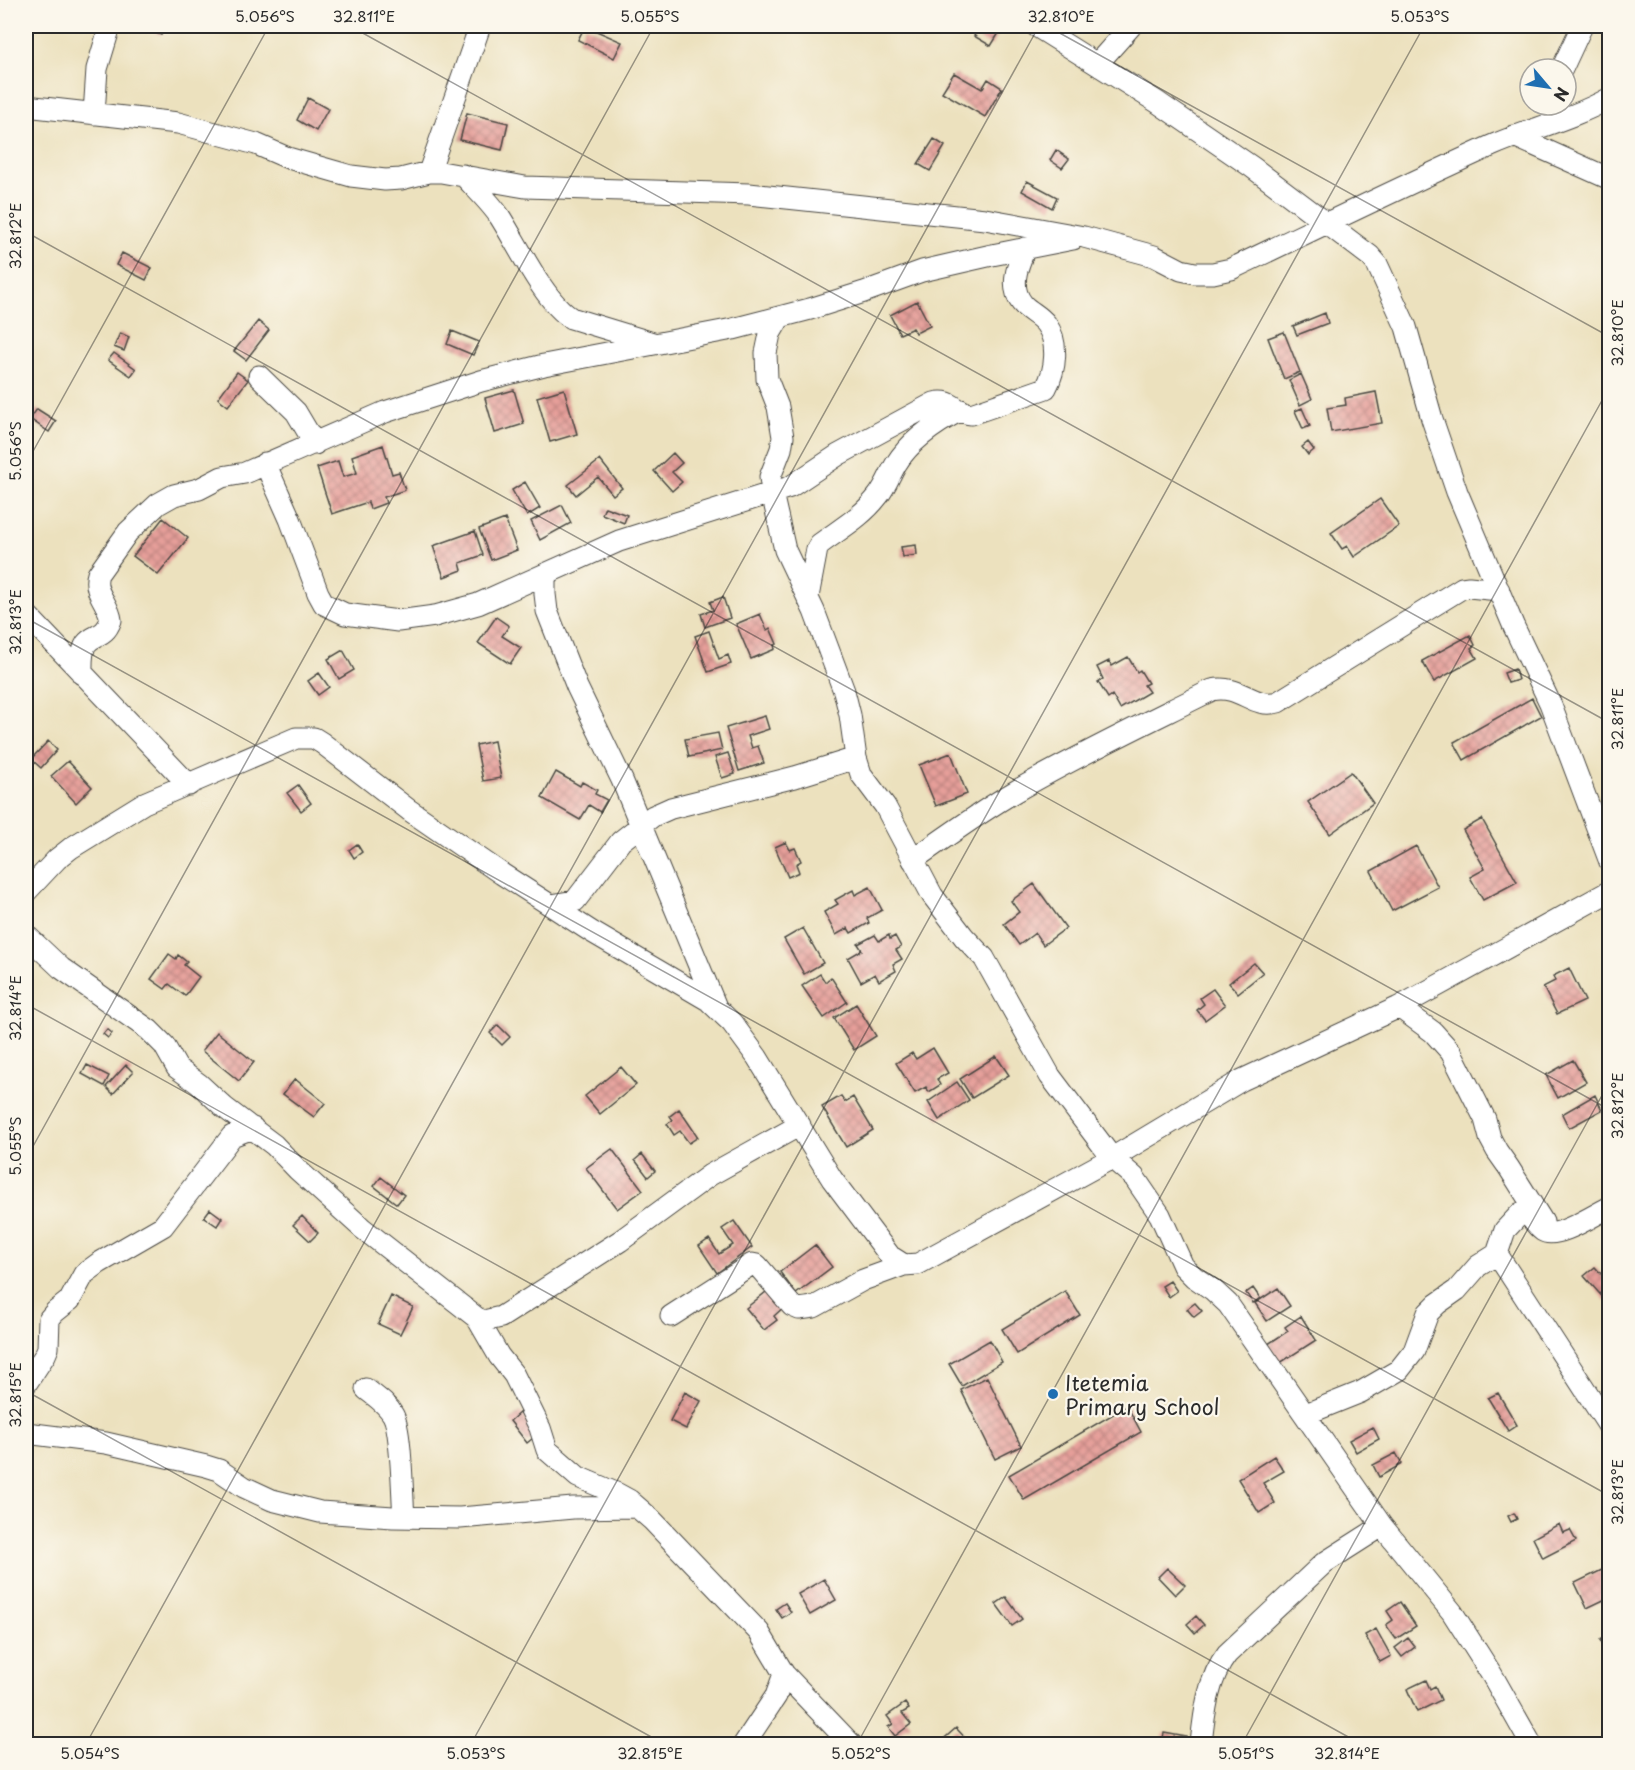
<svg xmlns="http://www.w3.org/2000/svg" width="1635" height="1770" font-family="'Playpen Sans',sans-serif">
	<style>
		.building { fill: url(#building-cross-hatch) }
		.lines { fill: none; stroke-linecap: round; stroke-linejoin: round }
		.minor-casing { stroke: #484641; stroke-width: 23 }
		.minor { stroke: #fff; stroke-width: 21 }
		.ticks { fill: none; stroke: #2b2b2b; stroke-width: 1.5; stroke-opacity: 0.45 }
		.poi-dot { fill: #1f6fb2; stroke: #fbf7ec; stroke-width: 2 }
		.labels { text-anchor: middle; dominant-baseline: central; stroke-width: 4.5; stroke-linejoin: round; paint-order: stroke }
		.poi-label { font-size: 21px; fill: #2b2b2b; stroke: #fbf7ec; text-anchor: start }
		.neatline { fill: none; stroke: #2b2b2b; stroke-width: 2 }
		.ticks-label { font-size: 15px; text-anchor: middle; fill: #2b2b2b }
	</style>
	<defs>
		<pattern id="building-cross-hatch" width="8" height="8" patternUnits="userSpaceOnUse" patternTransform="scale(1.5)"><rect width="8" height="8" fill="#e69f9a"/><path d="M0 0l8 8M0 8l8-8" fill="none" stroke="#bb827e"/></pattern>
	</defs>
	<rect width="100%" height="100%" fill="#fbf7ec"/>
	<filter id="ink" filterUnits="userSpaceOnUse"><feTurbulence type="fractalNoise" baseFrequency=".0167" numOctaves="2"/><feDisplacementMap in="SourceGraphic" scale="12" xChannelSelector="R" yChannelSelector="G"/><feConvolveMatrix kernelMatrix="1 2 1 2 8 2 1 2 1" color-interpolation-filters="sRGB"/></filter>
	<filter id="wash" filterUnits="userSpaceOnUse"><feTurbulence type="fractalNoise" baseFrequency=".008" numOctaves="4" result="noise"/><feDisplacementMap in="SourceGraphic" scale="24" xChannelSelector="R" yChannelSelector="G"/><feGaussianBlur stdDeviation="1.35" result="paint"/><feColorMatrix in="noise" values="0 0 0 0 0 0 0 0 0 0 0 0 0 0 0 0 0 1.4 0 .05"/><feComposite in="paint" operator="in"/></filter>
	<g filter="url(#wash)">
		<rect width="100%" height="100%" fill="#ece1be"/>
		<g id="blocks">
			<path class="building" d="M149,26H166L161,35L148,29Z
				M585,26L622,42L614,58L578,40Z
				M980,26L987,30L990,26H998L1002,28L991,46L974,36Z
				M954,73L982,89L988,79L1002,88L985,117L942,92Z
				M308,98L328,109L316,131L297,120Z
				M467,113L508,123L502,150L460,140Z
				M934,139L945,146L930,171L918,164Z
				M1056,150L1069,159L1062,168L1050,160Z
				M1027,181L1057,197L1052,208L1022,191Z
				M122,253L152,268L146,280L116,265Z
				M917,301L930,326L916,333L913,328L900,334L890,315Z
				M1325,313L1328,323L1297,335L1293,326Z
				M258,321L269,330L246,360L234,351Z
				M452,331L479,342L473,355L447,344Z
				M1284,332L1300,372L1284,379L1268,338Z
				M120,333L129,337L124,351L114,347Z
				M114,353L136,369L131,376L108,360Z
				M237,372L248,380L228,406L218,398Z
				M1301,374L1312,399L1300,405L1289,380Z
				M564,389L577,434L550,442L537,397Z
				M514,390L524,424L495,433L485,398Z
				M1376,392L1382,423L1331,432L1327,408L1346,405L1345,398Z
				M1302,408L1310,426L1303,429L1295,411Z
				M37,409L56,421L49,432L30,419Z
				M1308,442L1314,450L1308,455L1302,447Z
				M383,445L392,474L399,472L405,490L384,497L386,503L370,509L368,502L332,514L317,468L338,461L343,477L357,473L352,456Z
				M673,453L682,463L672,472L682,482L672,491L654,471Z
				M600,460L622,488L613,495L598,477L576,495L568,485Z
				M525,482L540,508L527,516L512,490Z
				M1380,499L1399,526L1354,557L1347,546L1342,549L1331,533Z
				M562,505L571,523L540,540L531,521Z
				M605,507L627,515L624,523L602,514Z
				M163,518L188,538L158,575L133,556Z
				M505,519L517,550L491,560L479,529Z
				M475,531L483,555L460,563L462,570L444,577L433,546Z
				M916,545L917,555L903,557L901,547Z
				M723,597L730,618L705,627L701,614L713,610L710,602Z
				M760,614L767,630L770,628L777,644L774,645L775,649L751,659L736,624Z
				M496,617L509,626L502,636L521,648L510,664L478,643Z
				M709,631L719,659L728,655L731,664L708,672L695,636Z
				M1470,635L1475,645L1471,648L1477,658L1434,682L1422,661Z
				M343,650L354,670L339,679L328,659Z
				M1128,657L1137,672L1140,670L1148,683L1144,685L1149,692L1120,709L1112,695L1108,698L1098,682L1103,679L1097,667L1109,661L1112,666Z
				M1515,669L1518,680L1508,683L1504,673Z
				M319,673L329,687L318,695L308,681Z
				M1532,698L1541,716L1464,760L1454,742Z
				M765,716L769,729L748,736L752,748L758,746L764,763L739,771L726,728Z
				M718,733L722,750L689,757L685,739Z
				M48,741L57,750L41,768L31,759Z
				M494,741L501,778L483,781L476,745Z
				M728,753L735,774L722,778L715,757Z
				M951,753L967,794L936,806L919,765Z
				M68,761L92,787L76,803L51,776Z
				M556,772L580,786L582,782L597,790L595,794L607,800L600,812L589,805L580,820L542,798Z
				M1351,772L1373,803L1330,834L1308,802Z
				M298,785L311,803L301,811L287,793Z
				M1482,819L1517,882L1483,900L1470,877L1485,869L1463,830Z
				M786,842L790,850L795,848L801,861L796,864L799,872L788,877L775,847Z
				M357,844L362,852L354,858L349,850Z
				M1416,846L1438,887L1392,911L1371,871Z
				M1034,884L1066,928L1043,945L1035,933L1019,945L1004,924L1019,912L1011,901Z
				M870,887L882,910L867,918L869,923L851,933L848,928L836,935L824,912L838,904L835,900L853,890L855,895Z
				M803,928L823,963L804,974L784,939Z
				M875,935L879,941L889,935L890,939L895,936L901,947L896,950L902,959L893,964L896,971L879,981L875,974L861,982L848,958L862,950L858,944Z
				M169,954L176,959L178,955L187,962L184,965L199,977L185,996L169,984L165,989L151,979Z
				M1254,963L1263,973L1238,993L1229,983Z
				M1569,968L1585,1001L1557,1014L1543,987L1555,981L1553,976Z
				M820,974L825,982L831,977L847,1002L824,1018L802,986Z
				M1213,989L1225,1005L1205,1020L1197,1010L1204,1004L1200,998Z
				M856,1004L876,1036L854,1050L834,1018Z
				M498,1025L510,1037L502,1045L490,1033Z
				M107,1029L112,1033L108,1038L103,1034Z
				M217,1032L254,1062L239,1081L202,1051Z
				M933,1048L948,1073L937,1079L940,1085L929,1092L926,1087L915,1093L896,1063L912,1053L916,1059Z
				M996,1056L1009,1075L972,1098L960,1079Z
				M1573,1060L1586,1082L1558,1098L1546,1075Z
				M87,1065L109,1076L104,1086L82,1074Z
				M126,1065L133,1072L113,1094L106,1087Z
				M621,1067L636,1085L600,1114L585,1096Z
				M295,1079L325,1103L314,1117L283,1094Z
				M957,1082L969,1100L939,1120L928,1102Z
				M1595,1095L1602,1110L1569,1128L1562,1114Z
				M841,1096L845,1102L853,1097L873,1130L846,1147L822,1107Z
				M679,1109L698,1137L689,1143L680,1131L674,1135L667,1124L673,1120L670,1116Z
				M612,1149L643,1190L617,1209L586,1168Z
				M642,1154L655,1171L648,1177L635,1160Z
				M381,1177L404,1195L397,1204L374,1186Z
				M210,1209L222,1218L217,1226L204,1217Z
				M302,1216L318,1233L310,1241L293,1225Z
				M734,1221L752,1247L717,1273L699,1246L709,1239L719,1254L733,1245L722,1229Z
				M815,1245L832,1267L796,1294L780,1272Z
				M1595,1267L1610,1284V1298L1606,1301L1584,1276Z
				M1170,1281L1177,1291L1169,1297L1162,1286Z
				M771,1288L785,1306L774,1316L777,1320L764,1330L746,1308Z
				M1253,1288L1260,1298L1253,1303L1246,1293Z
				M1278,1288L1290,1306L1267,1321L1255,1303Z
				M1065,1291L1080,1315L1017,1354L1002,1329Z
				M391,1296L413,1307L400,1334L378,1324Z
				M1195,1303L1202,1311L1194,1317L1187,1309Z
				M1301,1316L1316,1340L1280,1363L1268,1344L1288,1331L1285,1327Z
				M990,1340L1002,1362L962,1386L949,1364Z
				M987,1377L1021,1446L995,1459L961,1390Z
				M685,1392L701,1401L686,1429L670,1421Z
				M1498,1393L1517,1425L1508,1431L1488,1398Z
				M1127,1406L1141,1432L1024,1500L1009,1475Z
				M520,1412L538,1434L527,1443L510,1421Z
				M1373,1427L1379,1439L1356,1452L1349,1440Z
				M1396,1453L1402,1464L1379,1477L1373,1465Z
				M1274,1456L1284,1471L1263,1483L1275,1503L1259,1513L1238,1479Z
				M1514,1513L1517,1519L1511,1522L1508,1516Z
				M1559,1524L1563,1533L1570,1530L1576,1541L1543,1558L1533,1538Z
				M1167,1568L1185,1585L1175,1595L1158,1577Z
				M1606,1568L1610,1575V1597L1587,1608L1575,1583Z
				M824,1579L836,1600L810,1615L798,1594Z
				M1006,1597L1022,1619L1012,1626L996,1604Z
				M1400,1602L1416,1626L1396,1639L1386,1625L1393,1620L1387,1611Z
				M785,1603L791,1612L782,1618L776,1609Z
				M1196,1616L1204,1625L1195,1633L1187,1624Z
				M1376,1629L1391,1656L1380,1662L1365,1635Z
				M1610,1635V1657L1600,1640Z
				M1408,1638L1415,1647L1402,1657L1395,1648Z
				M1426,1680L1430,1689L1435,1686L1441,1700L1417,1712L1407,1689Z
				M905,1703L909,1709L902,1713L911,1724L895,1736L888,1727L893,1724L887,1716Z
				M956,1728L971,1744H938Z
				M1164,1733L1187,1737L1186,1744H1162Z"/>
		</g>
	</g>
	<g filter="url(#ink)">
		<use href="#blocks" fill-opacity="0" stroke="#484641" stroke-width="1.5"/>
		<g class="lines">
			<defs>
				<path id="minor" d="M1036,26L1157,102L1252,167L1370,256L1377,264L1406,327L1432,419L1457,492L1514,627L1550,703L1610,862
					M1097,64L1131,26
					M1562,69L1582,26
					M26,106L178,123L256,144L288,158L351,176L385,180L401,179L429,172H441L525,187L749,194L985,219L1084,237L1154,256L1181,270L1195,273H1213L1231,269C1317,228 1403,186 1491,146C1530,129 1572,119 1610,98
					M94,114L97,69L110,26
					M1514,136L1610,179
					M429,172L480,26
					M463,175C475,188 490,202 500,217C518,245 544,301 571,318L653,343
					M780,317L770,334L766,353L767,379L778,407L783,437L781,449L770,477L772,493L785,550L814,611L844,691L850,715L856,758L861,774L885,806L932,895L964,937L984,958L1050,1076L1112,1158L1134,1177L1149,1199L1160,1215L1183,1266L1194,1277L1213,1290L1228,1304L1382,1526L1452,1612L1492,1675L1531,1744
					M259,376L296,412L315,444
					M265,463L290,519L318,593L324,604L345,614L398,621L435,616L478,604L619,541L790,487L838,455L934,403C953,398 955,413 971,414L1046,388C1056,370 1059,342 1046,324C1037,312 1022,310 1017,294C1012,278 1019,263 1025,248
					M545,575V594L547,611L577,687L622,780L716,1007
					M808,597L817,549L820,544C840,529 862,517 878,496C886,486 890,474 896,464C910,441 938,422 961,410
					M26,614L189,785
					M82,674C82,665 81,652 86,644C94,633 104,639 111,620C109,603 92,592 98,574L128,532L158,504L174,495L199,489L222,477L245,473L385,412L481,381L544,365L733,329L810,309L864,292L922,271L992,255L1073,239
					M913,860C947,836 980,812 1016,791C1080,754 1146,723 1212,690C1241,684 1252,709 1278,702L1462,588L1469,587L1499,590
					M26,892L57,859L71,848L144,803L296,738H314L322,743L409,810L502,874L592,932L708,1000L732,1023L757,1057L832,1179L890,1256L904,1265L918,1264L1112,1158L1242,1080L1399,1007L1610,891
					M551,905L575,901L621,841L653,816L671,808L795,777L856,758
					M26,935L61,968L149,1030L164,1045L177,1068L199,1084L225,1108L274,1145L298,1170L362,1228L477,1318L484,1321L501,1317L620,1241L710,1175L800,1125
					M1399,1007L1433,1032L1451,1052L1485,1119L1490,1138L1497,1151L1509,1168L1543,1222
					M1497,1254L1610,1428
					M671,1316L752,1264L757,1265L792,1306L799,1309L814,1307L863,1280L904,1265
					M477,1318L499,1356L514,1375L540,1428L547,1450L578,1477L618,1494L629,1500L652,1520L759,1632L784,1674L851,1744
					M26,1384L45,1355L48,1348L49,1319L55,1312L70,1300L84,1274L99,1263L163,1226L232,1136L253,1128
					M366,1389C376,1397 387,1404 393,1415C402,1431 402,1496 404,1517
					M1306,1414L1361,1392L1399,1370L1414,1351L1428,1313L1437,1304L1457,1290L1478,1266L1497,1254L1505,1230L1521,1213H1527C1532,1219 1537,1227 1543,1231C1557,1240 1595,1214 1610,1207
					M26,1433L106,1443L206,1466L219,1470L244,1487L272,1500L320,1512L393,1517L460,1518L573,1508L637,1507
					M744,1744L776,1696L784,1674
					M1201,1744C1204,1715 1208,1678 1227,1654L1324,1563L1382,1526"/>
			</defs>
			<use href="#minor" class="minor-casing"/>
			<use href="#minor" class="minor"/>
		</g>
	</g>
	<path class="ticks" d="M350,26L1610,723M1047,26L1610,337M26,232L1610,1110M26,464L269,26M26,618L1610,1496M26,1004L1361,1744M26,1159L654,26M26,1391L664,1744M86,1744L1039,26M471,1744L1424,26M857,1744L1610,386M1242,1744L1610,1081"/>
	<circle class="poi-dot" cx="1053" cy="1394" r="6"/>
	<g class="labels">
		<g class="poi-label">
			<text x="1065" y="1382">Itetemia<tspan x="1065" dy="24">Primary School</tspan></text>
		</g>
	</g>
	<rect width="1635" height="1770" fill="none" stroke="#fbf7ec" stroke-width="66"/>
	<g transform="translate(1548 87) rotate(119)"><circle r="28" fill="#fbf7ec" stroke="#a8a59f" stroke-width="1.5"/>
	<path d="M0-4.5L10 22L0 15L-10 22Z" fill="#1f6fb2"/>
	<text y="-9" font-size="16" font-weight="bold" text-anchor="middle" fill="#2b2b2b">N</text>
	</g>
	<rect x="33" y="33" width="1569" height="1704" class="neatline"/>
	<g class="ticks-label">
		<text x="265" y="22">5.056°S</text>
		<text x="364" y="22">32.811°E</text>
		<text x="650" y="22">5.055°S</text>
		<text x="1061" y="22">32.810°E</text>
		<text x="1420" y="22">5.053°S</text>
		<text transform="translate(16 236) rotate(-90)" y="5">32.812°E</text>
		<text transform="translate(1618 333) rotate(-90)" y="5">32.810°E</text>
		<text transform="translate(16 451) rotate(-90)" y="5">5.056°S</text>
		<text transform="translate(16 622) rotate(-90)" y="5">32.813°E</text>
		<text transform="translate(1618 719) rotate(-90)" y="5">32.811°E</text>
		<text transform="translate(16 1008) rotate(-90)" y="5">32.814°E</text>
		<text transform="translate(1618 1106) rotate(-90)" y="5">32.812°E</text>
		<text transform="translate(16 1146) rotate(-90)" y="5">5.055°S</text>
		<text transform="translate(16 1395) rotate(-90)" y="5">32.815°E</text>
		<text transform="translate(1618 1492) rotate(-90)" y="5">32.813°E</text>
		<text x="90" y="1759">5.054°S</text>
		<text x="476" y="1759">5.053°S</text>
		<text x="650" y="1759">32.815°E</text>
		<text x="861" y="1759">5.052°S</text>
		<text x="1246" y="1759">5.051°S</text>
		<text x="1347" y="1759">32.814°E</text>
	</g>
</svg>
